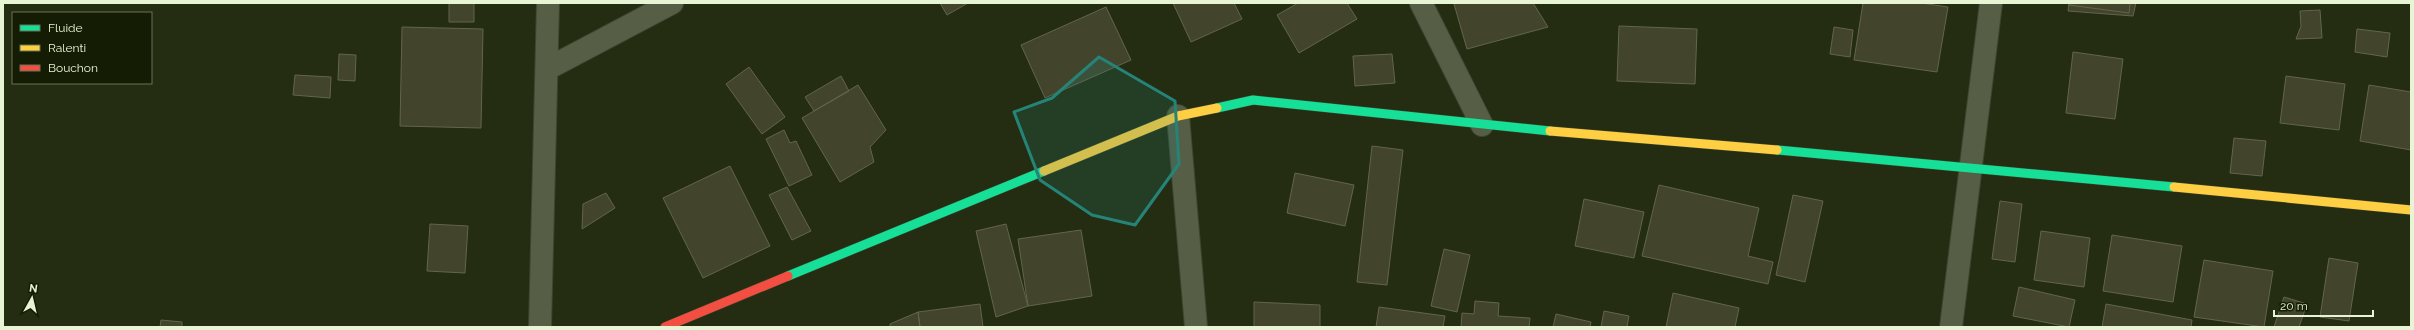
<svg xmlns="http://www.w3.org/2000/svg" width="2414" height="330" font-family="Raleway,sans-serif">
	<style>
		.building { fill: #42452b; stroke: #62654a }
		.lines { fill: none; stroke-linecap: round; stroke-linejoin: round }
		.street-casing { stroke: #3e4631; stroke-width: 24 }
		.fast-casing { stroke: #3e4631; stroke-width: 10 }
		.slow-casing { stroke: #3e4631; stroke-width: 10 }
		.jam-casing { stroke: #3e4631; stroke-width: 10 }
		.street { stroke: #565f46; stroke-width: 22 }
		.fast { stroke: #16e098; stroke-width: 9 }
		.slow { stroke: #ffcf43; stroke-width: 9 }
		.jam { stroke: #f24e42; stroke-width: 9 }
		.marked { fill: #258378; fill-opacity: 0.2; stroke: #258378; stroke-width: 3; stroke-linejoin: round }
	</style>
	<rect width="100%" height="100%" fill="#242d11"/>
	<path class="building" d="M449,3H474V22H449Z
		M940,3H968L947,15Z
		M1173,3H1234L1242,19L1191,42Z
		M1298,3H1347L1357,19L1299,53L1277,15Z
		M1458,3H1533L1548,27L1467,49L1454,4Z
		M1863,3H1921L1948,7L1937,72L1854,60Z
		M2069,3H2130L2129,13L2069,5Z
		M2069,3H2136L2133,16L2068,11Z
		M1106,7L1131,60L1045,98L1021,45Z
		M2320,10L2322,38L2296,39L2301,26L2300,11Z
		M1619,26L1697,29L1695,84L1617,81Z
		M402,27L483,29L481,128L400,126Z
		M1834,27L1853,30L1850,57L1830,54Z
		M2357,29L2390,33L2387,57L2355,52Z
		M2073,52L2123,59L2115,119L2066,113Z
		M339,54L356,55L355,81L338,80Z
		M1392,54L1395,83L1355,86L1353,56Z
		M749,67L785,117L762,134L726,84Z
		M295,75L331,77L330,98L293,95Z
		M841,76L849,91L814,111L805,97Z
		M2286,76L2345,84L2339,130L2280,123Z
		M858,85L886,130L870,147L874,162L840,182L802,118Z
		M2369,85L2411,92V150L2360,141Z
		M784,130L790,143L796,141L812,175L789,186L766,139Z
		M2234,138L2266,141L2262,176L2230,173Z
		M1372,146L1403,150L1387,285L1357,282Z
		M730,166L770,246L703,278L663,198Z
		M1295,173L1354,185L1345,226L1287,213Z
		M1659,185L1759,208L1748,256L1773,262L1768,284L1642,256Z
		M787,187L811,231L792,240L769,195Z
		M606,193L615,208L582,229L583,204Z
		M1793,195L1823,201L1805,282L1776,275Z
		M1584,199L1644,212L1634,258L1575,246Z
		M2000,201L2022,204L2015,262L1992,259Z
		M430,224L468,226L465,273L427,271Z
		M1006,224L1028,306L996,317L976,231Z
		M1081,230L1092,296L1028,306L1018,239Z
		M2041,231L2090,238L2084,287L2034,280Z
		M2112,235L2182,246L2173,302L2103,291Z
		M1444,249L1470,255L1457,312L1431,306Z
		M2329,258L2358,263L2349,321L2320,317Z
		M2204,260L2273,271L2264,327L2194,317Z
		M2019,287L2075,300L2069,327L2013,316Z
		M1673,293L1739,308L1735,327H1666Z
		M2284,297L2307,304L2299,327H2274Z
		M1475,301L1499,303L1498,316L1530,318L1529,327H1461L1462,313L1474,314Z
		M1254,302L1320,305V327H1254Z
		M980,304L983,327H920L918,312Z
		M2106,304L2192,320L2191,327H2102Z
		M1379,307L1445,316L1443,327H1376Z
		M1604,311L1629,316L1627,327H1601Z
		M918,312L920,327H890V324Z
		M1556,314L1591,322L1590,327H1553Z
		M161,320L182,322V327H160Z"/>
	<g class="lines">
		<defs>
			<path id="street" d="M1421,3L1482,125
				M547,69L672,3
				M1178,116L1196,327
				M540,327L548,3
				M1951,327L1991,3"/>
			<path id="fast" d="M1217,108L1253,100L1550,131
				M1777,150L2174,187
				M788,276L1044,171"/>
			<path id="slow" d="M1550,131L1777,150
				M1044,171L1178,116L1217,108
				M2174,187L2411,210"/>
			<path id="jam" d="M665,327L788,276"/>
		</defs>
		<use href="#street" class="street-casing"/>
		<use href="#fast" class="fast-casing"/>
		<use href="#slow" class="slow-casing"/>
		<use href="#jam" class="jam-casing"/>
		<use href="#street" class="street"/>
		<use href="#fast" class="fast"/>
		<use href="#slow" class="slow"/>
		<use href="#jam" class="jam"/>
	</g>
	<path class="marked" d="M1099,57L1175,101L1179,164L1135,225L1092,215L1040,180L1014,112L1052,98Z"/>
	<rect width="2414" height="330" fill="none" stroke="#e8f5d4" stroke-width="8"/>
	<rect x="12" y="12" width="140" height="72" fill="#141d04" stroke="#697357"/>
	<rect x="20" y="25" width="20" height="6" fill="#16e098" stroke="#697357"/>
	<text x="48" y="32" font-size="12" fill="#e8f5d4">Fluide</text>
	<rect x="20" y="45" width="20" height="6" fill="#ffcf43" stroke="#697357"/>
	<text x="48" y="52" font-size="12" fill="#e8f5d4">Ralenti</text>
	<rect x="20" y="65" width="20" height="6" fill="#f24e42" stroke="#697357"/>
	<text x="48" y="72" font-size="12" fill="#e8f5d4">Bouchon</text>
	<g transform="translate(32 298) rotate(8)" stroke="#141d04" stroke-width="3" paint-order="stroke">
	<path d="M0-3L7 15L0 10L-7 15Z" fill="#e8f5d4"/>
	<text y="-6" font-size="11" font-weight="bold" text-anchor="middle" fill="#e8f5d4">N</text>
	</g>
	<path d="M2274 310v6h99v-6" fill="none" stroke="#e8f5d4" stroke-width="2"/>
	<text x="2280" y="310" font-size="12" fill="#e8f5d4" stroke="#141d04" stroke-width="3" paint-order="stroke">20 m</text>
</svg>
